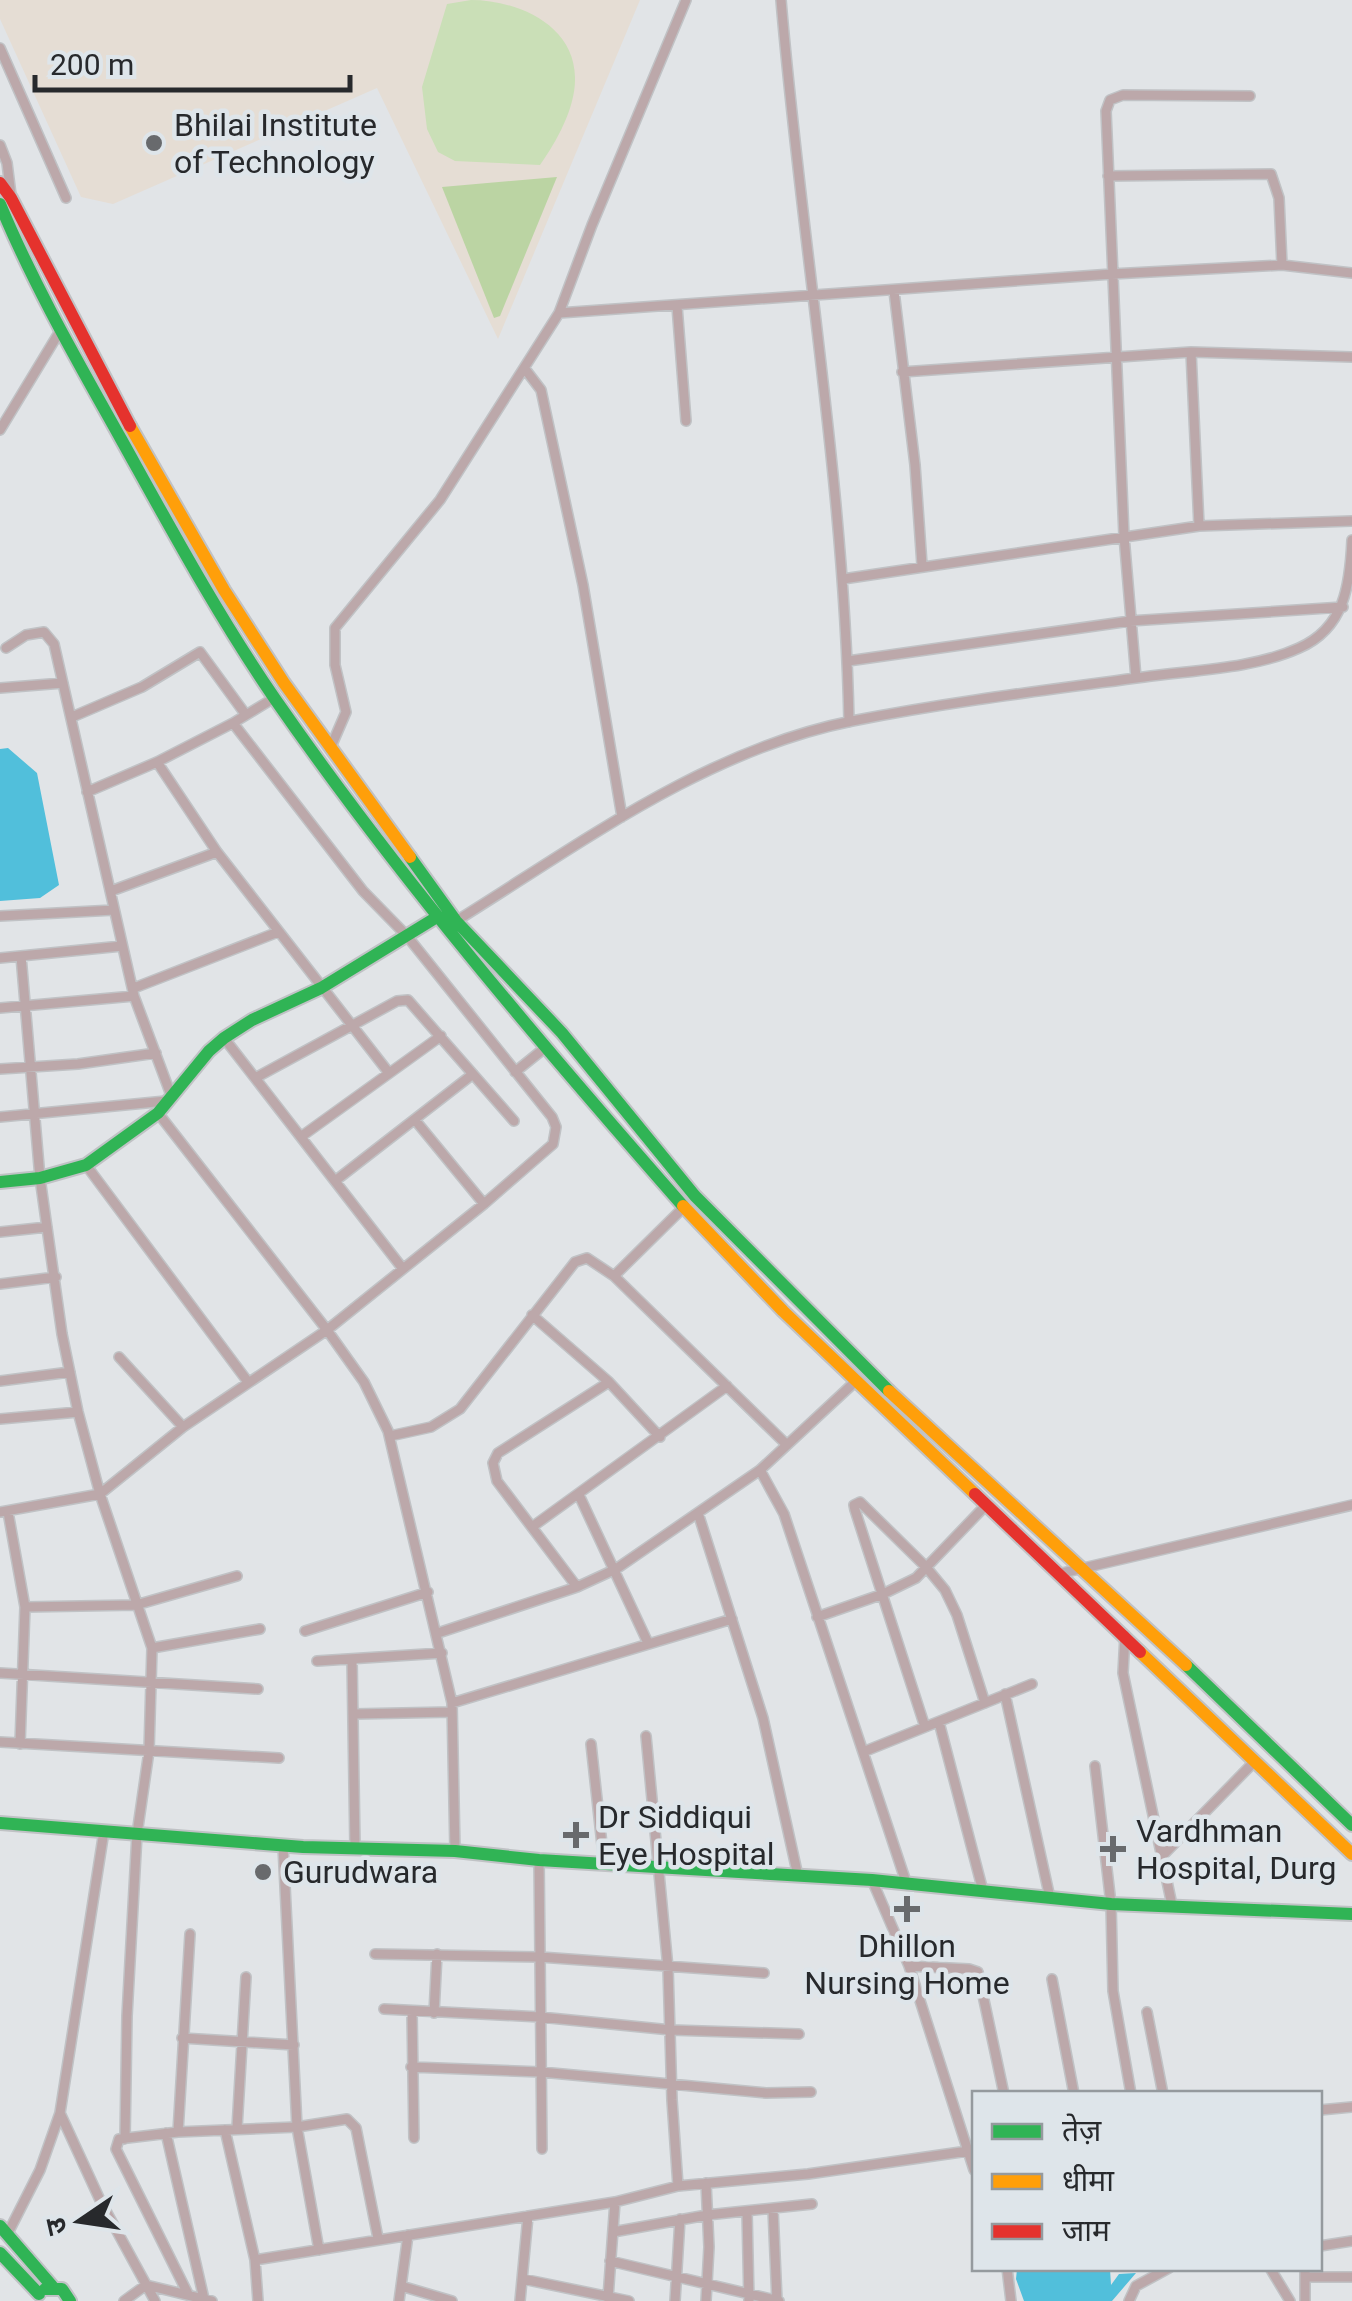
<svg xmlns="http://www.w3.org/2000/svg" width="1352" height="2301" font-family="Roboto,'Noto Sans Devanagari',sans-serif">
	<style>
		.education { fill: #e5ddd4 }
		.green { fill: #cadfb7 }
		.forest { fill: #bbd4a3 }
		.water { fill: #51bfdb }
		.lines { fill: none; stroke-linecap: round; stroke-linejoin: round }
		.street-casing { stroke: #c0c2c5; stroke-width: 12 }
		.fast-casing { stroke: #c0c2c5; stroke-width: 16 }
		.slow-casing { stroke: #c0c2c5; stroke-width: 16 }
		.jam-casing { stroke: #c0c2c5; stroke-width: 16 }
		.street { stroke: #bca8aa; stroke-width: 9 }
		.fast { stroke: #30b455; stroke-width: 12 }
		.slow { stroke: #ff9f0a; stroke-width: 12 }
		.jam { stroke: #e5322d; stroke-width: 12 }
		.poi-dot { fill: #686a6d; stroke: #dee5ea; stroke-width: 4 }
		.labels { text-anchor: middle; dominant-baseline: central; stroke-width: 9; stroke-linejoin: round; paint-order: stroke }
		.poi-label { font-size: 32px; fill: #27292c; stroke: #dee5ea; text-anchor: start }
	</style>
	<rect width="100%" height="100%" fill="#e1e4e7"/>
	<path class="education" d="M0,0H640L498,339L377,88L113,204L81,197L0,19Z"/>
	<path class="green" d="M471,0C516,0 574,24 575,77C576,107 557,141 540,165L455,161L438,152L427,129L422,87L447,4Z"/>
	<path class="forest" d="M557,177L500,316L494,318L442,187Z"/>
	<path class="water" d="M8,748L37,773L59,885L40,898L0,901V749Z
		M1017,2269H1110L1111,2285L1119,2274L1136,2273L1112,2301H1024L1016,2279Z"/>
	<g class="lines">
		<defs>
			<path id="street" d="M781,0C801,241 844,479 849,722
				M0,48L66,198
				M0,145L7,163L11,195
				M1108,176L1271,174L1279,198L1282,265
				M894,291L915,465L922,565
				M677,306L686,421
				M559,313L1112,274L1282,265L1352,273
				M1191,352L1199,526
				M525,369L541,390L544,404L583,585L622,817
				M902,372L1191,352L1352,357
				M0,430L60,331
				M843,579L1199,526L1352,521
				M6,648L26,635L44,632L54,644L134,996L171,1095
				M848,661L1130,621L1343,607
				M1136,678L1124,536L1106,111L1110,100L1123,95L1250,96
				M0,688L63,683
				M72,717L142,687L200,652L246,715
				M330,749L346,712L335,665V628L440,500L559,313L592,225L686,0
				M157,762L217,852L389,1073
				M87,792L157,762L233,723
				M111,891L217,852
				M0,916L114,910
				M456,921C580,844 706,750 852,721C948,702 1047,690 1144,677C1194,670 1253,669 1299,648C1345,628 1350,584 1352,540
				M21,956L40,1178L62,1334L78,1412L100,1494L152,1648L149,1751L137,1834L127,2016L125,2139
				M0,958L122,946
				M134,988L278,932
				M0,1008L134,996
				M224,1038L403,1269
				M0,1069L78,1064L156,1053
				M515,1072L546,1047
				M257,1077L397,1001L408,1000L514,1121
				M158,1113L327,1330L364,1382L388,1431L452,1703L455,1851
				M0,1117L166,1101
				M415,1120L484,1204
				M302,1136L441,1036
				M86,1165L248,1382
				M335,1181L473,1074
				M0,1232L47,1227
				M614,1276L684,1207
				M0,1284L56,1277
				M532,1315L609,1382L660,1437
				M119,1357L183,1427
				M0,1381L70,1372
				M0,1419L78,1412
				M390,1436L431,1427L460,1409L575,1262L587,1258L614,1276L787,1445
				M760,1470L784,1514L863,1752
				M579,1495L648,1643
				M0,1512L100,1494L183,1427L327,1330L484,1204L553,1144L556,1127L552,1117L407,936L363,891L233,723L274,698
				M8,1512L25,1607L136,1605L237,1576
				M698,1513L763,1718L798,1876
				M532,1527L727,1386
				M1058,1574L1352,1505
				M577,1587L497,1481L493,1463L498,1453L609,1382
				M817,1617L883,1594L916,1578L987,1504
				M305,1631L428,1592
				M438,1633L577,1587L616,1569L760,1470L857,1380
				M1125,1635L1123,1673L1172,1905
				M152,1648L260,1629
				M352,1659L355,1847
				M317,1661L442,1653
				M0,1673L258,1689
				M1005,1694L1050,1898
				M452,1703L732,1619
				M354,1714L452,1712
				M939,1722L983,1891
				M925,1727L855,1510L854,1505L860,1502L926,1567L945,1590L957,1615L985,1703
				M646,1736L668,1968L672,2100L678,2186
				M0,1742L279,1758
				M20,1744L25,1607
				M591,1744L604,1863
				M1095,1766L1111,1904L1113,1991L1131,2094
				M283,1846L297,2127L319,2250
				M1162,1856L1255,1761
				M539,1860L542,2149
				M872,1880L909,1966L974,2170
				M907,1885L863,1752L1032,1684
				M375,1954L540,1957L764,1973
				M909,1966L969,1969L978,1972L1004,2094
				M1052,1979L1074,2094
				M384,2009L540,2017L671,2030L799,2034
				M412,2012L414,2138
				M1147,2012L1163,2094
				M434,2013L437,1954
				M182,2038L294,2045
				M411,2067L541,2072L766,2093L811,2092
				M1320,2110L1352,2107
				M60,2113L100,2200L155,2301
				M237,2128L246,1977
				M225,2130L255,2260L258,2301
				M178,2132L190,1934
				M166,2133L204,2299
				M773,2209L777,2301
				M747,2212L749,2301
				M613,2232L707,2215L812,2204
				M8,2233L40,2170L60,2113L104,1831
				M1320,2246L1352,2241
				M255,2260L615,2202L678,2186L808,2174L968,2151
				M610,2261L779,2301
				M1007,2268L1011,2301
				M1270,2268L1290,2301
				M1305,2268V2301
				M1305,2277H1352
				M523,2279L629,2301
				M401,2286L452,2301
				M188,2294L116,2149L119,2139L178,2132L297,2127L347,2119L356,2128L378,2238
				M608,2298L615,2202
				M124,2301L146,2285L212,2301
				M399,2301L408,2235
				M520,2301L528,2216
				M675,2301L680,2219
				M706,2301L709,2247L706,2183
				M1129,2301L1136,2286L1169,2268"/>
			<path id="fast" d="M0,204C34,286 78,362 121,439C170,527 218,616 275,699C399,878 540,1043 683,1206
				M410,857L456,921L562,1033L695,1196L889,1391
				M0,1182L40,1178L86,1165L158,1113L209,1051L224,1038L252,1020L321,988L437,917L444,918
				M1186,1665L1352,1825
				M0,1823L303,1847L455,1851L539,1860L872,1880L1111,1904L1352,1914
				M0,2226L52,2286
				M0,2253L39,2294
				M45,2289H62L70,2301"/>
			<path id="slow" d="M130,426L224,590L284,683L410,857
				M683,1206L783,1311L975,1494
				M889,1391L1186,1665
				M1140,1652L1352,1854"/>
			<path id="jam" d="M0,183L11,198L130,426
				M975,1494L1140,1652"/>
		</defs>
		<use href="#street" class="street-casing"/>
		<use href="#fast" class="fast-casing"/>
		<use href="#slow" class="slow-casing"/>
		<use href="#jam" class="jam-casing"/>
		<use href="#street" class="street"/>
		<use href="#fast" class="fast"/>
		<use href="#slow" class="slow"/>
		<use href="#jam" class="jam"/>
	</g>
	<g class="poi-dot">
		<circle cx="154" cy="143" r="10"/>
		<path d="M571 1820h10v10h10v10h-10v10h-10v-10h-10v-10h10z"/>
		<path d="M1108 1834h10v10h10v10h-10v10h-10v-10h-10v-10h10z"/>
		<circle cx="263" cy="1872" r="10"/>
		<path d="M902 1894h10v10h10v10h-10v10h-10v-10h-10v-10h10z"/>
	</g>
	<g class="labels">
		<g class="poi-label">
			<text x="174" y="125">Bhilai Institute<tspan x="174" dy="37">of Technology</tspan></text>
			<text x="598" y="1817">Dr Siddiqui<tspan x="598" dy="37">Eye Hospital</tspan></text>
			<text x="1136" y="1831">Vardhman<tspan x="1136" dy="37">Hospital, Durg</tspan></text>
			<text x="283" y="1872">Gurudwara</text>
			<text x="907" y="1946" text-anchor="middle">Dhillon<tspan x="907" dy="37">Nursing Home</tspan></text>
		</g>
	</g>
	<rect x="972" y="2091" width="350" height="180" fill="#dee5ea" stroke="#959a9e" stroke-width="2.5"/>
	<rect x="992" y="2124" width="50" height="15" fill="#30b455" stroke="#959a9e" stroke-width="2.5"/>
	<text x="1062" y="2141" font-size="30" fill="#27292c">तेज़</text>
	<rect x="992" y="2174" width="50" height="15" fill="#ff9f0a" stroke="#959a9e" stroke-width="2.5"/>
	<text x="1062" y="2191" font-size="30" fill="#27292c">धीमा</text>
	<rect x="992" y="2224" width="50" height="15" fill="#e5322d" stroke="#959a9e" stroke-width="2.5"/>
	<text x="1062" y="2241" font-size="30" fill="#27292c">जाम</text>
	<g transform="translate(80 2221) rotate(257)" stroke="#dee5ea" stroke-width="8" paint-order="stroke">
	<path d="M0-8L18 38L0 25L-18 38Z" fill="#27292c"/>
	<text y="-15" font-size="28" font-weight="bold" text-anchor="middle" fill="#27292c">उ</text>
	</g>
	<path d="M35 75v15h315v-15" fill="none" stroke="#27292c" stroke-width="5"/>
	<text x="50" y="75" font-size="30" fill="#27292c" stroke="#dee5ea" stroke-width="8" paint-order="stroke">200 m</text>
</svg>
